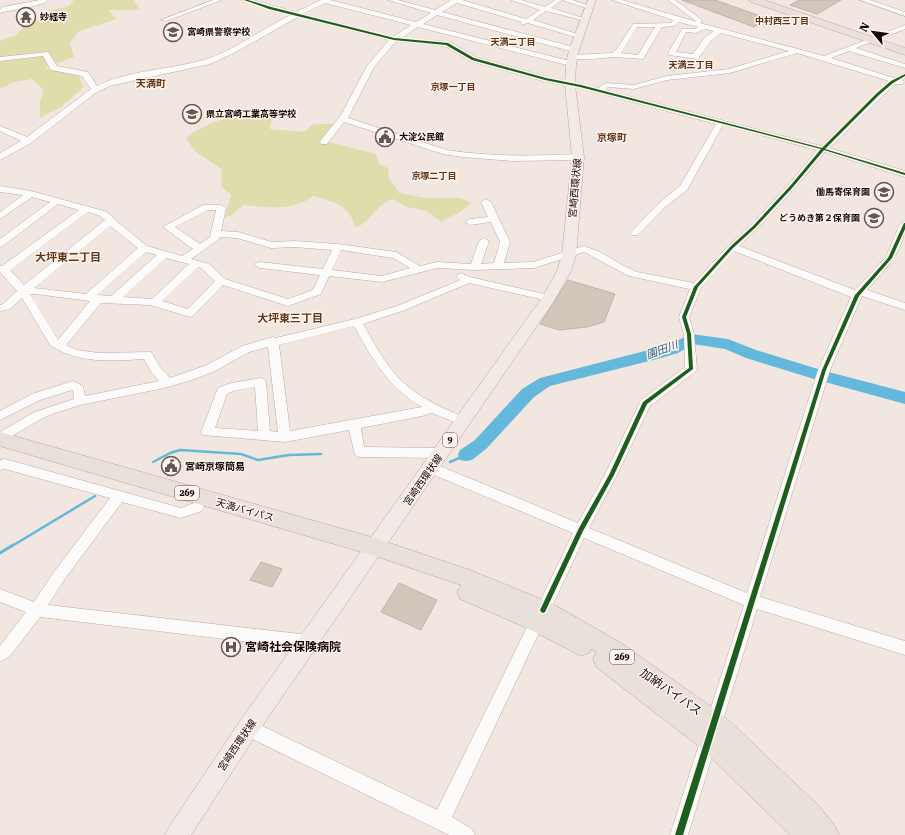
<svg xmlns="http://www.w3.org/2000/svg" width="905" height="835" font-family="'Roboto Serif','Noto Sans JP',serif">
	<style>
		.green { fill: #dfddac }
		.lines { fill: none; stroke-linecap: round; stroke-linejoin: round }
		.stream-far1 { stroke: #63b8db; stroke-width: 2.5 }
		.stream { stroke: #63b8db; stroke-width: 3 }
		.river { fill: #63b8db; fill-rule: evenodd }
		.building { fill: #d3c7bc; stroke: #c0b4aa }
		.minor-casing { stroke: #b9aca4; stroke-width: 1 }
		.major-casing { stroke: #b6a79f; stroke-width: 1 }
		.highway-casing { stroke: #b6a79f; stroke-width: 1 }
		.minor { fill: #fdfbfa; fill-rule: evenodd }
		.major { fill: #f1eae7; fill-rule: evenodd }
		.highway { fill: #e9e0da; fill-rule: evenodd }
		.cycleway-casing { stroke: #fef4ed; stroke-width: 3 }
		.cycleway { fill: #1b5e20; fill-rule: evenodd }
		.labels { text-anchor: middle; dominant-baseline: central; stroke-width: 3; stroke-linejoin: round; paint-order: stroke }
		.far-poi-label { font-size: 9px; font-weight: bold; fill: #170701; stroke: #fef4ed; text-anchor: start }
		.far-neighbourhood-label { font-size: 9px; font-weight: bold; fill: #5f351a; stroke: #fef4ed }
		.shield { fill: #fef4ed; stroke: #5c4e48; stroke-width: 1 }
		.shield-label { font-size: 9px; font-weight: bold; fill: #170701 }
		.far-quarter-label { font-size: 10px; font-weight: bold; fill: #5f351a; stroke: #fef4ed }
		.street-label { font-size: 10px; fill: #170701; stroke: #fef4ed }
		.poi-label { font-size: 10px; font-weight: bold; fill: #170701; stroke: #fef4ed; text-anchor: start }
		.neighbourhood-label { font-size: 11px; font-weight: bold; fill: #5f351a; stroke: #fef4ed }
		.water-label { font-size: 11px; font-style: italic; fill: #225f7b; stroke: #fef4ed }
		.near-poi-label { font-size: 12px; font-weight: bold; fill: #170701; stroke: #fef4ed; text-anchor: start }
		.near-street-label { font-size: 12px; fill: #170701; stroke: #fef4ed }
	</style>
	<rect width="100%" height="100%" fill="#f1e6e0"/>
	<path class="green" d="M74,0H134L140,10H108L117,19L79,31L70,43L74,57L44,68L78,75L84,87L61,107L40,118V101L44,90L32,79L15,82L0,89V41L16,35L24,26L44,19L50,10L68,7Z
		M273,110L270,129L304,132L314,124H335L324,141L376,154L379,165L388,168L389,179L400,193L425,198H460L472,203L460,212L441,222L427,211L407,207L393,199C377,204 371,219 358,227L354,225C350,205 331,201 313,196C293,212 268,207 244,205L230,216L225,217L231,195L221,186L222,170L195,151L186,138C212,118 242,113 273,110Z"/>
	<g class="lines">
		<path class="stream-far1" d="M153,462L170,453L180,450L241,454L258,460L289,455L321,454
			M450,462L466,455
			M12,546L95,496"/>
		<path class="stream" d="M0,553L13,545"/>
		<path class="river" d="M691,334L728,339L756,350L821,370L905,392V404L814,379L746,358L725,349L693,344L678,353L661,358L550,386L534,397L487,448L472,460L466,461L460,460L458,455L460,450L475,440L522,389L540,378L668,345Z"/>
	</g>
	<path class="building" d="M682,0H715L769,19L754,27Z
		M799,0H841L817,14L790,5Z
		M568,280L615,294L604,322L587,327L559,330L540,324Z
		M261,562L282,569L272,587L250,580Z
		M399,583L437,600L421,630L381,612Z"/>
	<g class="lines">
		<defs>
			<path id="minor" d="M40,0H48C39,8 13,9 0,13V9L3,7Z
				M213,0H222L166,21L161,20Z
				M242,0H252L296,12L321,0H330L416,22L431,13L388,0H398L435,10L451,0H462L526,19L540,10L511,0H521L545,7L555,0H572L592,7L589,9L562,0L551,8L586,19V21L546,11L533,20L581,35L583,36L579,38L528,23L521,25L520,24L522,22L457,3L442,12L577,48L578,50L574,52L437,15L423,24L574,62L575,64L571,66L418,27L401,38L450,42L476,57L547,77L598,88L606,83L634,85L667,76L729,69L789,51L721,33L711,41L698,59L669,55L668,53L682,29H695L698,27L679,22L675,26L662,27L643,59L614,57L592,59H569L568,57L572,55L612,53L616,50L633,24L671,23L673,20L612,0H622L697,22L668,0H675L702,20L703,21L700,23L824,56L905,25V29L856,48L905,64V68L849,51L831,58L894,78L905,73V78L901,80L904,82L903,84H895L829,148L905,171V177L825,152C798,185 770,217 739,246L855,290L886,257L900,224L905,221C905,252 886,268 867,290L905,303V310L862,296L830,370L760,597L905,641V655L757,609L688,835H670L744,605L584,538L548,615L543,617L538,615L536,610L573,533L427,472L425,468L427,464L431,463L435,464L578,523L605,474L641,400L685,367L684,334L679,317L690,289L629,276L584,252L534,268L475,270L437,268L382,282L329,276L321,294L288,306L223,285L194,315L190,317L150,305L101,303L66,345L77,350L99,353L151,352L160,367L170,378L207,365L242,346L273,337L276,338L355,319L397,306L458,281L460,280L456,276L461,273L470,277L553,296L554,298L549,301L469,283L405,310L363,324C375,344 386,367 404,383C421,399 445,409 466,418L468,421L466,424L462,425L432,413L422,416L361,428L364,447L441,448L445,450L447,453L445,456L441,458L359,457L355,455L349,430L285,442L203,435L201,432L218,388L231,383L260,378L264,379L266,382L270,431L278,432L268,347L249,352L215,371L195,379L164,388L80,405L55,413L43,418L0,443V432L35,412L74,399L73,391L72,390L40,400L0,420V411L32,394L73,381L83,386L85,396L159,381L152,373L144,359C111,361 79,364 50,345L22,298L10,309L0,311V305L3,304L17,291L0,272V266H2L79,210L58,204L3,246L0,247V239L50,202L32,197L0,219V212L23,195L0,192V186L31,191L104,211L110,214L114,219L147,246L182,256L193,249L163,227L203,205H221L226,208L221,231L238,232L272,242L295,241L338,244L396,252L420,266L437,262L471,264L479,241L484,238L489,241L481,264L494,263L500,242L491,222L470,225L465,222L470,219L488,217L481,202L486,199L491,202L510,242L504,263L533,262L584,246L600,252L624,266L637,272L694,283L729,245L751,225L789,184L817,150L723,125L687,190L665,207L638,235H632L630,233L632,231L659,203L680,186L716,124L579,88L543,81L470,61L445,46L396,41L374,67L348,118L447,150C491,157 534,156 578,154L582,157L578,160L512,161L462,157L443,154L344,122L327,144H321L320,142L321,140L341,115L367,66L389,40L298,17L234,53L210,64L109,86L94,94L31,143L0,160V153L21,141L0,131V126L27,137L91,89L82,76L51,70L43,56L0,61V57L48,52L57,66L88,72L97,86C125,71 172,69 204,60C232,52 263,28 291,15L268,9ZM325,3L411,25L393,37L303,14ZM637,27H655L638,55L621,53ZM705,29L714,31L705,37L693,54L676,52L686,32L696,33ZM797,53L889,81L821,146L605,90L608,87L634,89L667,80L730,73ZM208,210H216L210,237L200,244L175,227ZM88,212L98,215L105,220L24,285L10,270ZM110,226L138,248L86,294L34,288ZM220,237L237,238L271,248L295,247L332,250L323,269L260,262L256,263L255,265L260,268L320,275L313,290L288,299L225,279L209,264L191,259L218,240ZM341,250L393,258L410,268L382,276L332,270ZM734,251L851,297L818,370L747,593L589,528L617,475L650,406L695,372L697,369L694,334L689,317L701,288ZM146,252L157,255L111,296L97,295ZM166,258L189,264L152,299L123,297ZM198,267L201,268L215,281L188,309L162,301ZM30,294H36L90,301L58,340ZM354,326C373,360 388,387 422,407L290,431L279,345ZM255,387L258,431L215,428L227,394L233,391Z
				M860,0H870L905,12V16Z
				M5,459L181,508L197,502L202,503L204,507L202,511L181,518L122,502L64,580L48,605L309,635L314,637L316,642L314,647L309,649L40,617L10,656L0,662V646L26,612L0,602V589L34,602L54,572L110,498L5,469L0,470V460Z
				M537,615L542,617L544,622L452,817L472,829L475,835H449L242,734L240,728L242,722L248,720L254,722L437,810L532,617Z"/>
			<path id="major" d="M588,0H596L579,50L576,64L575,85L584,157L576,255L571,271L554,301L256,735L191,835H165L169,827L240,721L543,296L557,271L562,255L572,157L565,85L566,64L569,50Z"/>
			<path id="highway" d="M749,0H764L905,48V55L751,2Z
				M0,432L375,538L470,570L551,603L621,643L723,715L819,806L835,826L839,835H790L701,748L596,667L593,659L596,652L591,649L589,653L581,656L529,629L460,599L457,592L461,585L375,556L0,446Z"/>
		</defs>
		<use href="#minor" class="minor-casing"/>
		<use href="#major" class="major-casing"/>
		<use href="#highway" class="highway-casing"/>
		<use href="#minor" class="minor"/>
		<use href="#major" class="major"/>
		<use href="#highway" class="highway"/>
		<defs>
			<path id="cycleway" d="M244,0H248L271,7L394,38L448,43L474,58L546,78L581,85L822,148L877,93L891,81L905,74V76L893,83L879,95L825,149L905,173V175L824,150L793,187L755,228L733,248L698,287L686,317L691,334L693,369L647,404L614,475L583,531L545,612L543,613L541,612L540,610L541,608L579,528L609,475L643,402L689,368L687,334L682,317L694,287L731,246L753,226L791,185L821,149L580,87L545,80L472,60L446,45L394,40L269,9Z
				M904,223H905V229L892,258L859,296L826,370L683,835H675L822,370L855,295L888,258Z"/>
		</defs>
		<use href="#cycleway" class="cycleway-casing"/>
		<use href="#cycleway" class="cycleway"/>
	</g>
	<defs>
		<symbol id="temple-ring" viewBox="-11 -11 22 22"><circle r="9.5" fill="#fef4ed" stroke="#63554f" stroke-width="1.5"/><path d="M0-6L5-2H3V0L6.5 2.5H4V6H1.5V3h-3V6H-4V2.5H-6.5L-3 0V-2H-5Z" fill="#63554f"/></symbol>
		<symbol id="school-ring" viewBox="-11 -11 22 22"><circle r="9.5" fill="#fef4ed" stroke="#63554f" stroke-width="1.5"/><path d="M0-5L7-2L0 1L-7-2ZM-4 1L0 2.5L4 1V4Q0 6-4 4Z" fill="#63554f"/></symbol>
		<symbol id="civic-ring" viewBox="-11 -11 22 22"><circle r="9.5" fill="#fef4ed" stroke="#63554f" stroke-width="1.5"/><path d="M-.6-6.5H3V-4.5H.6V-3L4-1V1h2V6H-6V1h2V-1L-.6-3ZM-1.2 2.5V6h2.4V2.5Z" fill="#63554f"/></symbol>
		<symbol id="hospital-ring" viewBox="-11 -11 22 22"><circle r="9.5" fill="#fef4ed" stroke="#63554f" stroke-width="1.5"/><path d="M-5-5h3v3.5h4V-5h3V5h-3V1.5h-4V5h-3Z" fill="#63554f"/></symbol>
	</defs>
	<g fill-rule="evenodd">
		<use href="#temple-ring" x="15" y="6" width="22" height="22"/>
		<use href="#school-ring" x="162" y="21" width="22" height="22"/>
		<use href="#school-ring" x="181" y="103" width="22" height="22"/>
		<use href="#civic-ring" x="374" y="126" width="22" height="22"/>
		<use href="#school-ring" x="873" y="181" width="22" height="22"/>
		<use href="#school-ring" x="863" y="207" width="22" height="22"/>
		<use href="#civic-ring" x="160" y="455" width="22" height="22"/>
		<use href="#hospital-ring" x="220" y="636" width="22" height="22"/>
	</g>
	<g class="labels">
		<g class="far-poi-label">
			<text x="40" y="17">妙経寺</text>
			<text x="187" y="32">宮崎県警察学校</text>
			<text x="206" y="114">県立宮崎工業高等学校</text>
			<text x="399" y="137">大淀公民館</text>
			<text x="870" y="192" text-anchor="end">働馬寄保育園</text>
			<text x="860" y="218" text-anchor="end">どうめき第２保育園</text>
		</g>
		<g class="far-neighbourhood-label">
			<text x="782" y="21">中村西三丁目</text>
			<text x="513" y="42">天満二丁目</text>
			<text x="691" y="65">天満三丁目</text>
			<text x="453" y="87">京塚一丁目</text>
			<text x="434" y="176">京塚二丁目</text>
		</g>
		<g class="shield">
			<rect x="443" y="433" width="14" height="14" rx="3"/>
			<rect x="175" y="486" width="24" height="14" rx="3"/>
			<rect x="610" y="650" width="24" height="14" rx="3"/>
		</g>
		<g class="shield-label">
			<text x="450" y="440">9</text>
			<text x="187" y="493">269</text>
			<text x="622" y="657">269</text>
		</g>
		<g class="far-quarter-label">
			<text x="151" y="83">天満町</text>
			<text x="612" y="137">京塚町</text>
		</g>
		<g class="street-label">
			<text transform="translate(575 188) rotate(-85)">宮崎西環状線</text>
			<text transform="translate(423 480) rotate(-55)">宮崎西環状線</text>
			<text transform="translate(245 510) rotate(16)">天満バイパス</text>
			<text transform="translate(237 745) rotate(-56)">宮崎西環状線</text>
		</g>
		<g class="poi-label">
			<text x="185" y="466">宮崎京塚簡易</text>
		</g>
		<g class="neighbourhood-label">
			<text x="68" y="257">大坪東二丁目</text>
			<text x="290" y="318">大坪東三丁目</text>
		</g>
		<g class="water-label">
			<text transform="translate(662 350) rotate(-20)">園田川</text>
		</g>
		<g class="near-poi-label">
			<text x="245" y="647">宮崎社会保険病院</text>
		</g>
		<g class="near-street-label">
			<text transform="translate(671 692) rotate(35)">加納バイパス</text>
		</g>
	</g>
	<g transform="translate(873 32) rotate(299)" stroke="#fef4ed" stroke-width="3" paint-order="stroke">
	<path d="M0-3L7 15L0 10L-7 15Z" fill="#170701"/>
	<text y="-6" font-size="11" font-weight="bold" text-anchor="middle" fill="#170701">N</text>
	</g>
</svg>
